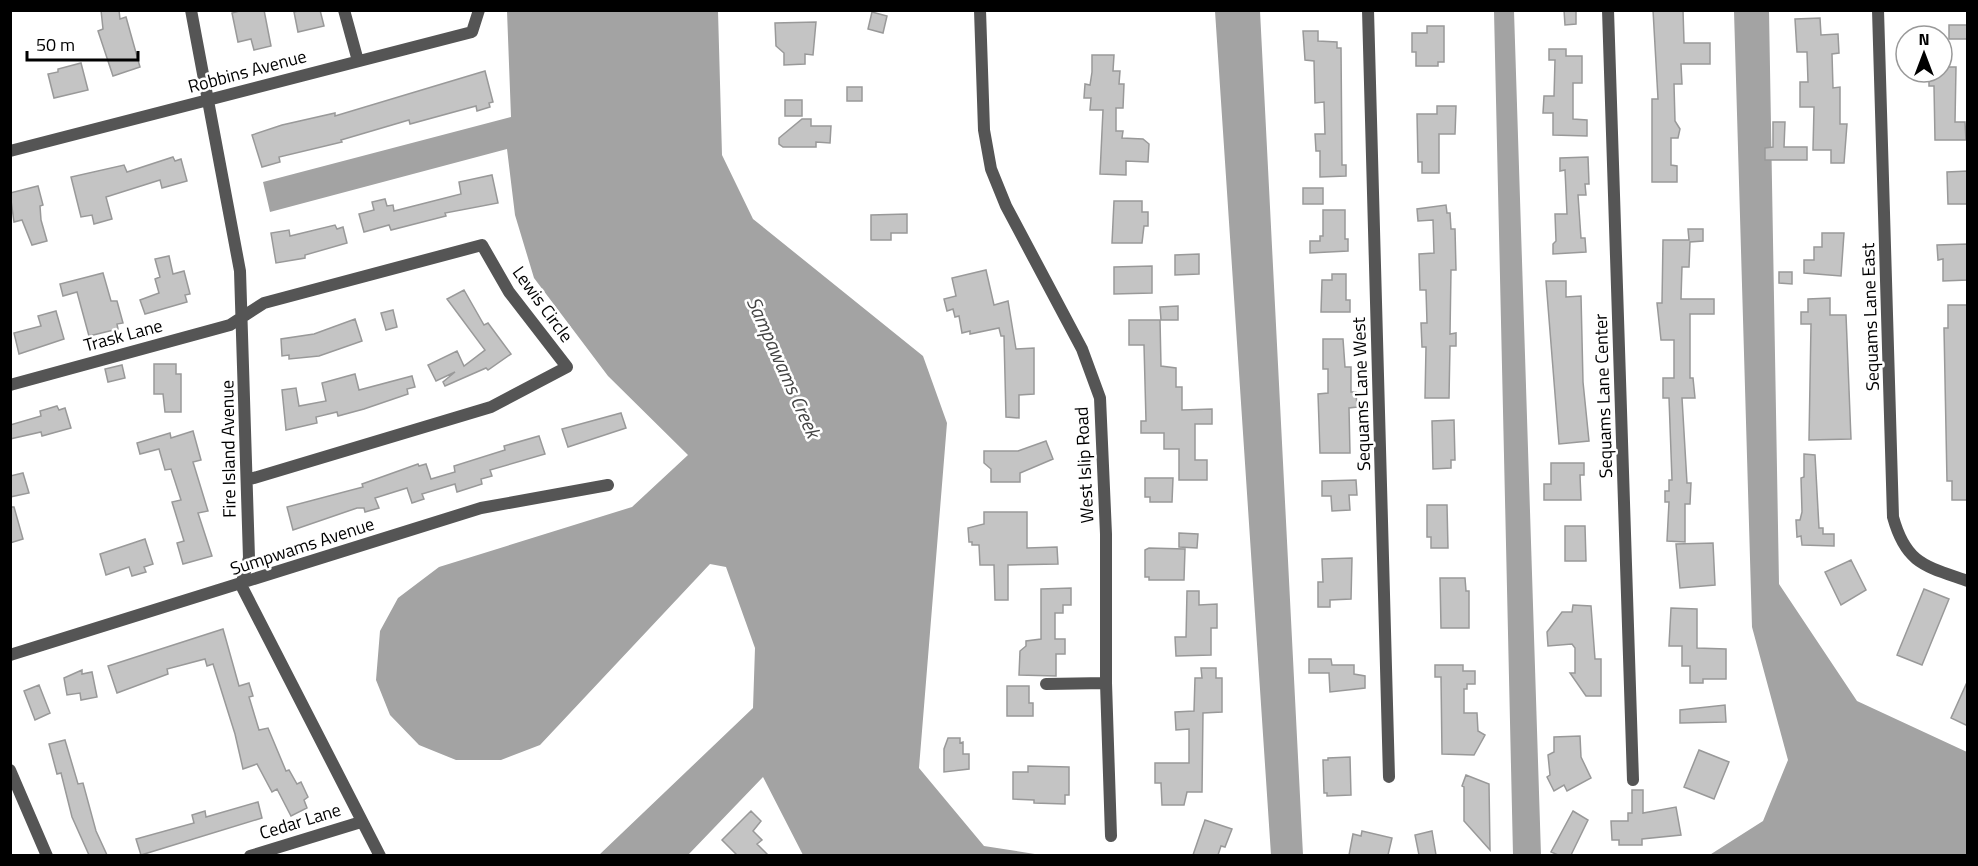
<svg xmlns="http://www.w3.org/2000/svg" width="1978" height="866" font-family="'Titillium Web',sans-serif">
	<style>
		.water { fill: #a3a3a3 }
		.building { fill: #c4c4c4; stroke: #999; stroke-width: 1.5 }
		.lines { fill: none; stroke-linecap: round; stroke-linejoin: round }
		.minor { stroke: #555; stroke-width: 12 }
		.labels { text-anchor: middle; dominant-baseline: central; stroke-width: 5; stroke-linejoin: round; paint-order: stroke }
		.street-label { font-size: 18px; fill: #000; stroke: #fff }
		.water-label { font-size: 20px; font-style: italic; fill: #444; stroke: #fff }
	</style>
	<rect width="100%" height="100%" fill="#fff"/>
	<path class="water" d="M507,11H718L722,155L753,219L923,356L947,423L919,768L984,846L1041,855H803L763,777L688,855H599L753,708L755,648L726,567L710,564L540,745L501,760H456L419,745L390,715L376,680L380,631L398,598L439,567L632,507L688,455L608,376L534,278L515,215L507,149L270,212L263,182L511,117Z
		M1215,11H1260L1303,855H1271Z
		M1494,11H1514L1541,855H1513Z
		M1734,11H1769L1779,584L1857,701L1967,752V855L1708,856L1763,821L1788,760L1752,627Z"/>
	<path class="building" d="M101,10H119L120,19L126,17L140,67L113,76L98,31L103,29Z
		M243,10H264L271,46L254,50L251,39L238,42L232,13Z
		M302,10H320L324,26L298,32L294,12Z
		M1564,10H1576V24L1565,25Z
		M1653,10H1683L1684,43H1710V64H1681L1682,84H1674L1675,121L1680,129L1678,138H1671V165L1677,166V182H1652V99H1658Z
		M872,12L887,16L883,33L868,29Z
		M1820,18L1821,35L1838,34L1839,53L1832,54L1833,88L1840,87V124H1847L1844,163H1831V150H1813L1814,107H1800V82H1808L1807,52H1797L1795,19Z
		M816,22L813,55L805,54V64L784,65V53L776,46L775,23Z
		M1949,25H1968V39H1949Z
		M1427,26H1444V62H1438V66H1416V52H1412V33H1427Z
		M1303,31H1318V41L1337,42V48H1341L1342,165H1346V176L1320,177V151H1316L1315,134H1325L1324,102L1315,103L1314,61L1305,60Z
		M1549,49H1566V56H1582V83H1573V119L1587,120V136L1553,135V113H1543L1544,96H1554L1555,60H1549Z
		M1092,55H1114L1113,71H1120L1119,84H1124L1123,108H1116V131H1123L1122,138L1143,139L1149,144L1148,162L1126,161V175L1100,174L1103,110H1090L1091,98H1084L1085,84L1090,85L1092,72Z
		M81,63L88,90L54,98L48,74L58,72V69Z
		M1942,67H1956L1955,122H1965L1966,140H1935L1934,86H1929V72H1942Z
		M485,71L493,102L489,103L490,107L477,111L476,106L410,124L409,120L341,140L342,142L279,157L280,162L262,167L252,135L282,125L335,113V116Z
		M847,87H862V101H847Z
		M785,100H802V116H785Z
		M1437,106H1456L1455,134H1439V173H1422V162H1418L1417,114H1437Z
		M802,119H811V126H831L830,143L816,142V147H783L779,144V138Z
		M1773,122H1785L1784,147H1807V160H1765V148L1773,147Z
		M173,157L175,161L181,159L187,181L162,188L160,180L106,197L112,219L94,224L92,215L81,217L71,177L124,165L127,172Z
		M1588,157L1589,184H1585L1586,195H1578L1581,238H1585L1586,252L1553,254V244L1556,241L1555,214H1567L1565,170L1560,171V158Z
		M1968,171V204H1948L1947,172Z
		M492,175L498,203L445,213L446,216L391,230L389,225L364,232L359,214L374,210L372,202L385,199L387,206L393,205L394,211L461,194L459,182Z
		M38,186L43,205L40,206L41,220L47,241L32,245L22,220L14,222L10,193Z
		M1303,188H1323V204H1303Z
		M1114,201H1142V212H1148V226H1144L1142,243H1112Z
		M1446,205L1447,213H1450L1451,229H1455L1456,270H1451L1450,334L1456,333V346H1450L1449,398H1425L1426,347H1422L1421,323H1427L1426,290H1420L1419,254L1434,253L1433,220L1418,221L1417,209Z
		M1323,210H1345V239H1348V251L1310,253V241H1320V236H1323Z
		M907,214V233H891V240H871V215Z
		M335,225L337,229L343,227L347,243L305,255V258L276,263L271,233L289,230L290,236Z
		M1688,229H1703V241L1690,242L1689,267H1682L1681,299H1714V314H1690V378H1693L1695,398H1682L1687,483H1691L1690,504H1685V542L1667,541L1669,502H1665V491H1669V480H1672L1669,398H1663V378H1674V340H1661L1657,303H1662L1663,240H1689Z
		M1822,233H1844L1841,276L1804,273V260H1814V247H1822Z
		M1968,244V280L1943,281V259L1938,260L1937,245Z
		M1199,254V274L1175,275V255Z
		M169,256L173,274L184,271L190,294L185,295L187,302L145,314L140,300L159,293L155,279L160,277L155,259Z
		M1152,266V293L1114,294V267Z
		M986,270L994,305L1008,301L1016,349L1034,348V394L1019,395V418L1006,417L1004,336H1001L999,328L970,334V331L962,333L959,316L955,317L953,309L947,311L944,299L956,296L952,278Z
		M1779,272H1792V284L1779,283Z
		M103,273L111,301H117L123,323L117,324L118,329L89,336L77,292L63,296L60,284Z
		M1332,274H1346V300H1350V312H1321L1322,280H1332Z
		M1546,281H1566V297L1581,296L1583,382L1589,441L1559,444Z
		M464,290L484,325L488,323L511,354L488,370L486,368L445,386L443,382L455,372L436,381L428,365L457,351L464,366L485,350L447,299Z
		M1830,298V315H1846L1851,439L1809,440L1811,324H1801V312H1808V299Z
		M1948,305H1968V500H1952V481H1947L1944,328H1948Z
		M1178,306V320H1161L1160,307Z
		M393,310L397,327L386,330L381,313Z
		M56,311L64,339L19,354L14,333L41,326L38,316Z
		M355,319L362,341L319,356L289,359V355L282,356L281,339L314,334Z
		M1129,320H1160L1161,366L1176,368V387H1182V410L1212,409V424H1195V460H1207V480H1179V449H1164V433H1141V421H1146L1144,345H1129Z
		M1323,339H1343L1345,367H1351V392H1356L1357,407L1349,408L1350,453H1320L1318,394L1328,393V369H1323Z
		M154,364H176V374H181V412H165L163,394H154Z
		M122,365L125,378L108,382L105,369Z
		M355,374L359,390L412,376L415,387L407,389L408,394L364,409L338,416L337,412L316,417L317,423L286,430L282,390L296,388L299,406L326,401L322,383Z
		M57,406L59,410L65,408L71,428L42,436L41,432L10,439V425L41,416L40,411Z
		M621,413L626,428L568,447L562,429Z
		M1454,420L1455,460H1451V468L1433,469L1432,421Z
		M193,431L201,460L193,462L208,511L198,513L212,556L183,564L177,543L184,541L172,502L181,500L171,469L165,470L159,449L140,454L137,443L170,433L171,438Z
		M539,436L545,454L490,470L492,476L481,479L482,484L457,492L455,484L422,494L424,499L412,503L407,488L375,498L379,508L365,512L364,508H357L293,530L287,507L363,487L362,484L418,464L419,466L426,464L431,479L455,472L454,466L505,450L504,446Z
		M1046,441L1053,459L1020,473V482H991V469L984,463V451H1018Z
		M1804,454L1815,455L1819,528H1823V534H1834V546L1802,545L1801,536L1797,537L1796,520H1800L1802,512L1801,478L1804,477Z
		M1551,463H1584V475H1580L1581,500H1544V484H1551Z
		M23,473L29,493L10,497V476Z
		M1145,478H1173L1172,502H1150V497H1145Z
		M1356,480L1357,495H1349L1350,510L1332,511L1331,496H1322V481Z
		M1427,505H1447L1448,548H1431V537H1427Z
		M10,507H14L23,539L10,543Z
		M984,512H1027V548L1057,547L1058,564L1008,565V600H995L994,565H980L979,545H972V542H969L968,528L984,524Z
		M1565,526H1585L1586,561H1565Z
		M1179,533L1198,534L1197,548L1179,547Z
		M145,539L153,564L144,567L146,572L132,576L129,567L106,575L100,554Z
		M1713,543L1715,585L1680,588L1676,544Z
		M1149,548L1185,549L1184,580H1149V577H1145V550Z
		M1352,558L1351,599L1330,600V607H1318V582H1323L1322,559Z
		M1851,560L1866,590L1841,605L1825,572Z
		M1440,578H1465L1466,591H1469V628H1441Z
		M1071,588V605H1063V613H1055V639H1065V654H1056V676L1019,675L1020,651L1026,646V641L1041,639V589Z
		M1924,589L1949,599L1922,665L1897,655Z
		M1187,591H1199V605L1217,604V628H1211V655L1176,656L1175,637H1186Z
		M1573,605L1591,606L1595,659H1601V696H1586L1570,673H1575V648L1572,644L1548,646L1547,632L1562,612H1572Z
		M1671,608L1697,609V648L1726,649V679H1703V683H1690V666H1682V646H1669Z
		M223,629L239,686L249,683L253,696L249,697L259,730L268,728L286,771L289,770L297,784L301,782L308,797L304,800L307,808L291,816L277,789L272,792L257,764L243,769L235,734L213,664L207,666L205,659L167,669L168,674L117,693L108,666Z
		M1309,659H1331L1332,665H1354V674L1365,676V688L1330,692L1329,673H1309Z
		M1435,665H1463V671H1475V684H1467V689H1464V713H1477L1478,731L1485,735L1474,755L1442,754L1441,677H1435Z
		M1201,668H1216V678H1222V712L1203,713L1202,792H1187L1184,805H1162L1161,783H1155V763H1189V729L1176,730L1175,712L1194,711L1195,678H1202Z
		M82,670V674L92,672L97,697L81,700L80,693L67,695L64,678Z
		M1968,680V726L1951,718Z
		M39,685L50,713L35,720L24,691Z
		M1007,686H1029V703H1033V716H1007Z
		M1725,705L1726,722L1680,723V710Z
		M1580,736L1581,757L1591,778L1567,791L1564,785L1554,791L1547,777L1550,775L1548,755L1554,752V737Z
		M948,738H960V743L963,742V754H969V769L944,772V749Z
		M65,740L78,784L83,783L96,831L107,855H89L72,817L61,773L57,774L49,744Z
		M1699,750L1729,762L1714,799L1684,787Z
		M1350,757L1351,795L1327,796V793H1324L1323,760H1328V758Z
		M1028,766L1069,767V795H1065V804L1034,803V800L1013,799V772H1028Z
		M1466,775L1489,784L1490,850L1464,821V787L1462,786Z
		M1632,790H1643V813L1676,807L1681,835L1642,839V845H1619V840H1612L1611,821H1628V813H1632Z
		M258,802L262,818L141,855L136,839L194,823L192,815L205,811L206,817Z
		M751,811L761,821L753,831L762,840L757,844L768,855H737L722,840Z
		M1573,811L1588,820L1571,855H1558L1551,852Z
		M1205,820L1232,829L1225,847L1221,846L1218,855H1193Z
		M1362,831L1392,838L1388,855H1349L1353,834L1361,836Z
		M1432,831L1436,855H1419L1415,835Z"/>
	<g class="lines">
		<path class="minor" d="M191,10L240,271L249,558L241,585L380,856
			M344,10L358,61
			M980,10L984,130L991,169L1006,206L1082,349L1100,398L1106,534V683L1111,836
			M1368,10L1389,777
			M1608,10L1633,780
			M1878,10L1893,517C1906,564 1925,566 1968,581
			M10,151L472,32L479,10
			M10,385L230,325L264,303L482,245L509,292L567,367L491,407L247,480
			M10,655L481,508L608,485
			M1046,684L1106,683
			M10,770L47,856
			M250,856L361,822"/>
	</g>
	<g class="labels">
		<g class="street-label">
			<text transform="translate(247 71) rotate(-15)">Robbins Avenue</text>
			<text transform="translate(543 304) rotate(54)">Lewis Circle</text>
			<text transform="translate(1870 317) rotate(-92)">Sequams Lane East</text>
			<text transform="translate(123 335) rotate(-15)">Trask Lane</text>
			<text transform="translate(1361 394) rotate(-92)">Sequams Lane West</text>
			<text transform="translate(1603 396) rotate(-92)">Sequams Lane Center</text>
			<text transform="translate(228 449) rotate(-91)">Fire Island Avenue</text>
			<text transform="translate(1084 465) rotate(-93)">West Islip Road</text>
			<text transform="translate(302 546) rotate(-18)">Sumpwams Avenue</text>
			<text transform="translate(300 821) rotate(-17)">Cedar Lane</text>
		</g>
		<g class="water-label">
			<text transform="translate(784 367) rotate(66)">Sampawams Creek</text>
		</g>
	</g>
	<rect width="1978" height="866" fill="none" stroke="#000000" stroke-width="24"/>
	<g transform="translate(1924 54)"><circle r="28" fill="#ffffff" stroke="#999999" stroke-width="1.5"/>
	<path d="M0-4.5L10 22L0 15L-10 22Z" fill="#000000"/>
	<text y="-9" font-size="16" font-weight="bold" text-anchor="middle" fill="#000000">N</text>
	</g>
	<path d="M27 51v9h111v-9" fill="none" stroke="#000000" stroke-width="3"/>
	<text x="36" y="51" font-size="18" fill="#000000" stroke="#ffffff" stroke-width="4.5" paint-order="stroke">50 m</text>
</svg>
